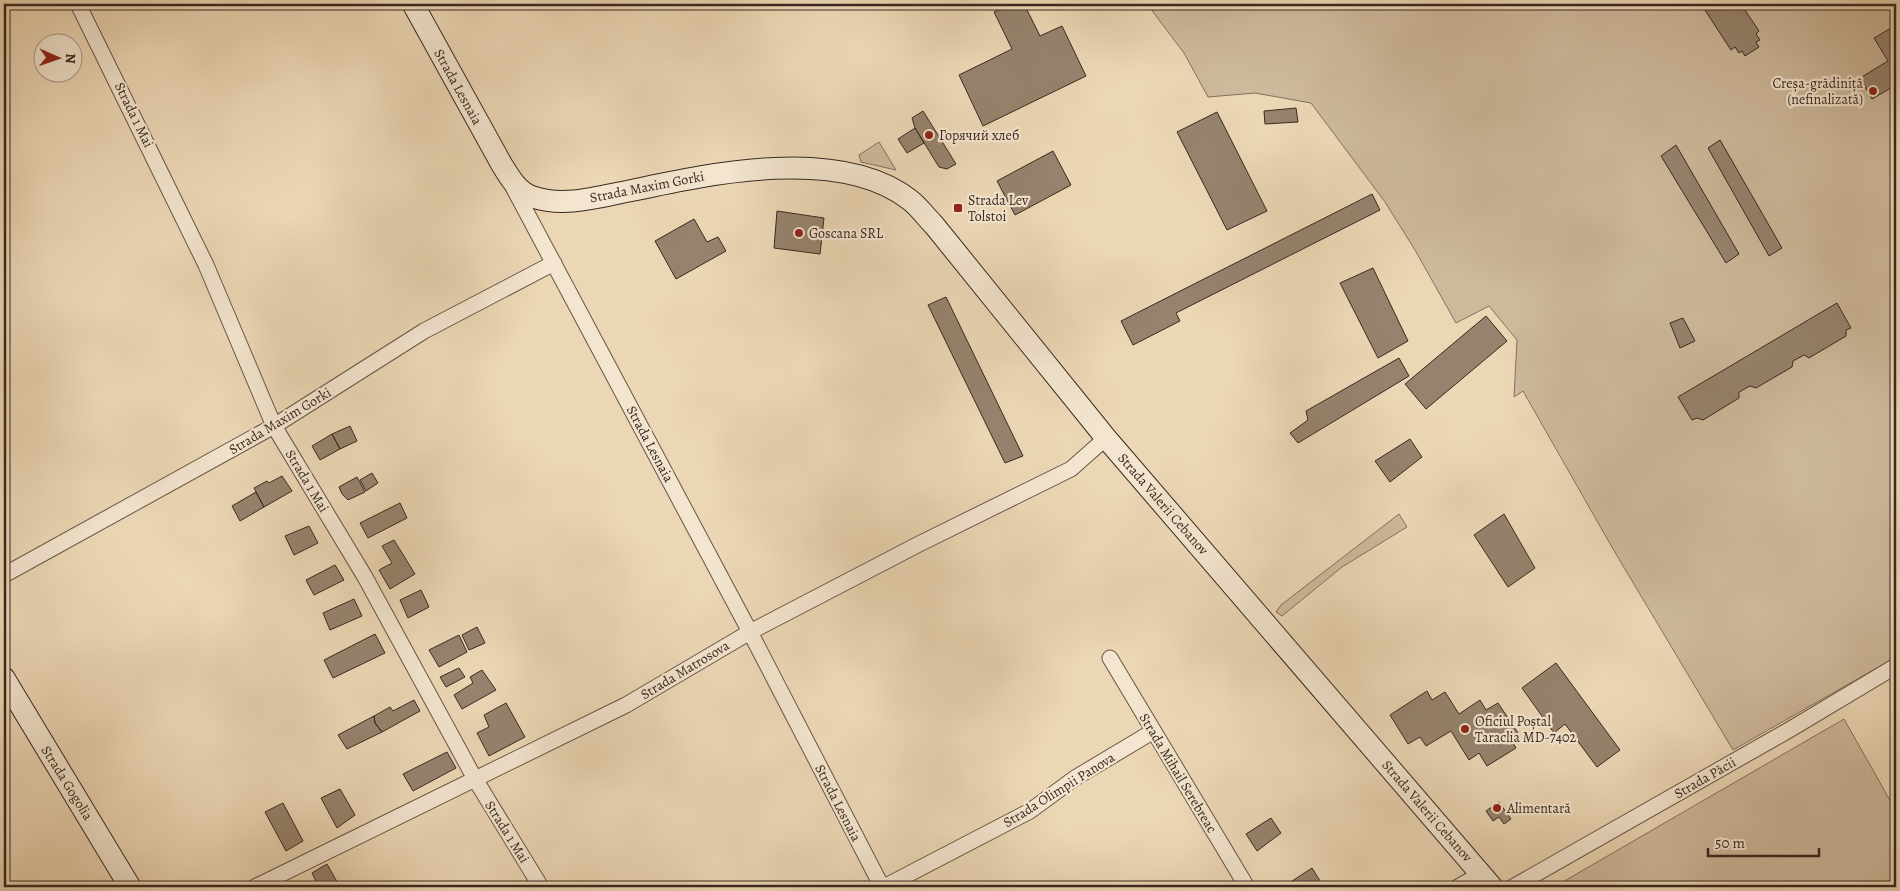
<svg xmlns="http://www.w3.org/2000/svg" width="1900" height="891" font-family="Alegreya,serif">
	<style>
		.green { fill: #ceb99c; stroke: #84705e }
		.building { fill: #96836e; stroke: #392821 }
		.lines { fill: none; stroke-linecap: round; stroke-linejoin: round }
		.street-casing { stroke: #665446; stroke-width: 17 }
		.secondary-casing { stroke: #392821; stroke-width: 23 }
		.street { stroke: #f3e5cf; stroke-width: 15 }
		.secondary { stroke: #f3e5cf; stroke-width: 21 }
		.poi-dot { fill: #8f2418; stroke: #f3e5cf; stroke-width: 2 }
		.labels { text-anchor: middle; dominant-baseline: central; stroke-width: 4.5; stroke-linejoin: round; paint-order: stroke }
		.poi-label { font-size: 14px; fill: #392821; stroke: #f3e5cf; text-anchor: start }
		.street-label { font-size: 14px; fill: #392821; stroke: #f3e5cf }
	</style>
	<rect width="100%" height="100%" fill="#ecd7b5"/>
	<filter id="stains"><feTurbulence type="fractalNoise" baseFrequency=".004" numOctaves="4"/><feColorMatrix values="0 0 0 0 .2 0 0 0 0 .09 0 0 0 0 .02 0 0 0 .5 -.17"/></filter>
	<radialGradient id="worn" r=".72"><stop offset=".6" stop-color="#630" stop-opacity="0"/><stop offset="1" stop-color="#630" stop-opacity=".3"/></radialGradient>
	<path class="green" d="M1147,4H1896V657L1733,750L1613,549L1523,391L1514,397L1517,340L1489,306L1456,323L1415,250L1385,202L1311,103L1255,93L1208,97L1184,53Z
		M879,142L896,170L861,162L859,155Z
		M1399,514L1407,527L1342,567L1282,616L1276,612L1281,605Z
		M1844,719L1896,811V887H1554Z"/>
	<path class="building" d="M1011,4H1024L1040,36L1062,26L1086,76L983,126L959,75L1012,49L994,12Z
		M1701,4H1741L1759,31L1756,34L1760,40L1756,42L1759,47L1745,56L1742,51L1739,53L1735,47L1731,50Z
		M1896,25V85L1872,99L1860,78L1888,61L1874,38Z
		M1296,108L1298,122L1265,124L1264,111Z
		M923,111L956,164L947,169L939,167L915,128L912,118Z
		M1217,112L1267,211L1227,230L1177,132Z
		M915,128L924,143L907,153L898,139Z
		M1720,140L1782,248L1769,256L1708,148Z
		M1676,145L1739,254L1726,263L1661,156Z
		M1053,151L1071,185L1015,215L997,181Z
		M1372,194L1380,210L1176,313L1180,321L1133,345L1121,321Z
		M777,211L824,218L820,254L774,248Z
		M694,219L707,242L718,237L726,251L676,279L655,241Z
		M1373,268L1408,341L1378,358L1340,283Z
		M946,297L1023,456L1005,463L928,305Z
		M1837,303L1851,328L1846,330V336L1809,358L1804,355L1793,361L1792,367L1756,388L1750,386L1739,392V398L1703,420L1697,418L1692,420L1678,397Z
		M1486,316L1507,341L1426,409L1405,384Z
		M1683,318L1695,341L1680,348L1670,323Z
		M1399,358L1409,376L1298,443L1290,433L1308,420L1306,411Z
		M350,426L357,441L340,449L332,434Z
		M332,434L340,449L320,460L312,446Z
		M1410,439L1422,457L1390,482L1375,461Z
		M372,473L378,483L366,491L360,480Z
		M282,476L292,491L264,507L254,488L267,481L269,483Z
		M357,477L365,492L348,500L342,494L339,487Z
		M256,492L264,507L240,521L232,506Z
		M400,503L407,518L368,538L360,523Z
		M1504,514L1535,568L1508,587L1474,535Z
		M309,526L318,543L294,555L285,536Z
		M394,540L415,574L390,589L379,570L392,563L382,546Z
		M335,565L344,580L314,595L306,580Z
		M421,590L429,607L408,618L400,600Z
		M354,599L362,616L330,630L323,613Z
		M477,627L485,643L469,650L462,635Z
		M375,634L385,653L333,678L324,660Z
		M459,635L467,652L439,667L429,650Z
		M1556,663L1620,750L1597,767L1565,724L1554,733L1522,688Z
		M459,668L465,677L446,687L440,677Z
		M482,670L496,690L462,709L454,695L473,683L470,677Z
		M1427,691L1432,700L1445,692L1459,714L1480,700L1486,710L1498,703L1518,733L1510,738L1516,748L1487,766L1479,753L1469,760L1451,731L1426,746L1420,737L1408,744L1390,715Z
		M414,700L420,711L382,732L375,723L374,716L390,707L393,711Z
		M506,703L525,737L489,756L477,733L489,727L484,715Z
		M374,716L375,723L382,732L347,749L338,735Z
		M447,752L456,768L413,791L403,774Z
		M340,789L355,815L337,828L321,798Z
		M1499,802L1511,819L1504,824L1499,817L1493,821L1486,811Z
		M283,803L303,841L286,851L265,812Z
		M1271,818L1281,833L1257,851L1246,834Z
		M327,864L340,887H319L312,873Z
		M1312,868L1322,884L1317,887H1283Z"/>
	<g class="lines">
		<defs>
			<path id="street" d="M78,4L206,265L274,426L365,577L475,779L541,887
				M513,187L750,632L882,887
				M4,575L274,426L424,331L554,263
				M1110,658L1247,887
				M255,887L626,705L750,632L919,544L1071,469L1106,438
				M884,887L1030,811L1075,778L1152,732
				M1458,887L1481,874
				M1513,887L1789,730L1896,666"/>
			<path id="secondary" d="M413,4L502,165C510,178 518,192 533,197C566,208 601,196 634,190C712,173 841,146 910,200C919,207 926,217 934,225L1106,438L1492,887
				M4,678L130,887"/>
		</defs>
		<use href="#street" class="street-casing"/>
		<use href="#secondary" class="secondary-casing"/>
		<use href="#street" class="street"/>
		<use href="#secondary" class="secondary"/>
	</g>
	<g class="poi-dot">
		<circle cx="1873" cy="91" r="5"/>
		<circle cx="929" cy="135" r="5"/>
		<rect x="953" y="203" width="10" height="10" rx="2.5"/>
		<circle cx="799" cy="233" r="5"/>
		<circle cx="1465" cy="729" r="5"/>
		<circle cx="1497" cy="808" r="5"/>
	</g>
	<g class="labels">
		<g class="poi-label">
			<text x="1863" y="83" text-anchor="end">Creșa-grădiniță<tspan x="1863" dy="16">(nefinalizată)</tspan></text>
			<text x="939" y="135">Горячий хлеб</text>
			<text x="968" y="200">Strada Lev<tspan x="968" dy="16">Tolstoi</tspan></text>
			<text x="809" y="233">Goscana SRL</text>
			<text x="1475" y="721">Oficiul Poștal<tspan x="1475" dy="16">Taraclia MD-7402</tspan></text>
			<text x="1507" y="808">Alimentară</text>
		</g>
		<g class="street-label">
			<text transform="translate(458 87) rotate(61)">Strada Lesnaia</text>
			<text transform="translate(134 115) rotate(64)">Strada 1 Mai</text>
			<text transform="translate(647 187) rotate(-11)">Strada Maxim Gorki</text>
			<text transform="translate(280 421) rotate(-31)">Strada Maxim Gorki</text>
			<text transform="translate(650 444) rotate(62)">Strada Lesnaia</text>
			<text transform="translate(307 481) rotate(59)">Strada 1 Mai</text>
			<text transform="translate(1163 504) rotate(49)">Strada Valerii Cebanov</text>
			<text transform="translate(685 670) rotate(-31)">Strada Matrosova</text>
			<text transform="translate(1178 773) rotate(59)">Strada Mihail Serebreac</text>
			<text transform="translate(1705 778) rotate(-30)">Strada Păcii</text>
			<text transform="translate(67 783) rotate(58)">Strada Gogolia</text>
			<text transform="translate(1059 790) rotate(-32)">Strada Olimpii Panova</text>
			<text transform="translate(838 803) rotate(63)">Strada Lesnaia</text>
			<text transform="translate(1427 811) rotate(49)">Strada Valerii Cebanov</text>
			<text transform="translate(507 832) rotate(58)">Strada 1 Mai</text>
		</g>
	</g>
	<rect width="1900" height="891" fill="none" stroke="#ecd7b5" stroke-width="20"/>
	<rect x="5" y="5" width="1890" height="881" fill="none" stroke="#392821" stroke-width="2.5"/>
	<rect x="10" y="10" width="1880" height="871" fill="none" stroke="#392821"/>
	<g transform="translate(58 58) rotate(92)"><circle r="24" fill="#f3e5cf" stroke="#a99989"/>
	<path d="M0-4L9 19L0 12L-9 19Z" fill="#8f2418"/>
	<text y="-8" font-size="14" font-weight="bold" text-anchor="middle" fill="#392821">N</text>
	</g>
	<path d="M1708 848v8h111v-8" fill="none" stroke="#392821" stroke-width="2.5"/>
	<text x="1715" y="848" font-size="15" fill="#392821" stroke="#f3e5cf" stroke-width="4" paint-order="stroke">50 m</text>
	<rect width="100%" height="100%" filter="url(#stains)"/>
	<rect width="100%" height="100%" fill="url(#worn)"/>
</svg>
